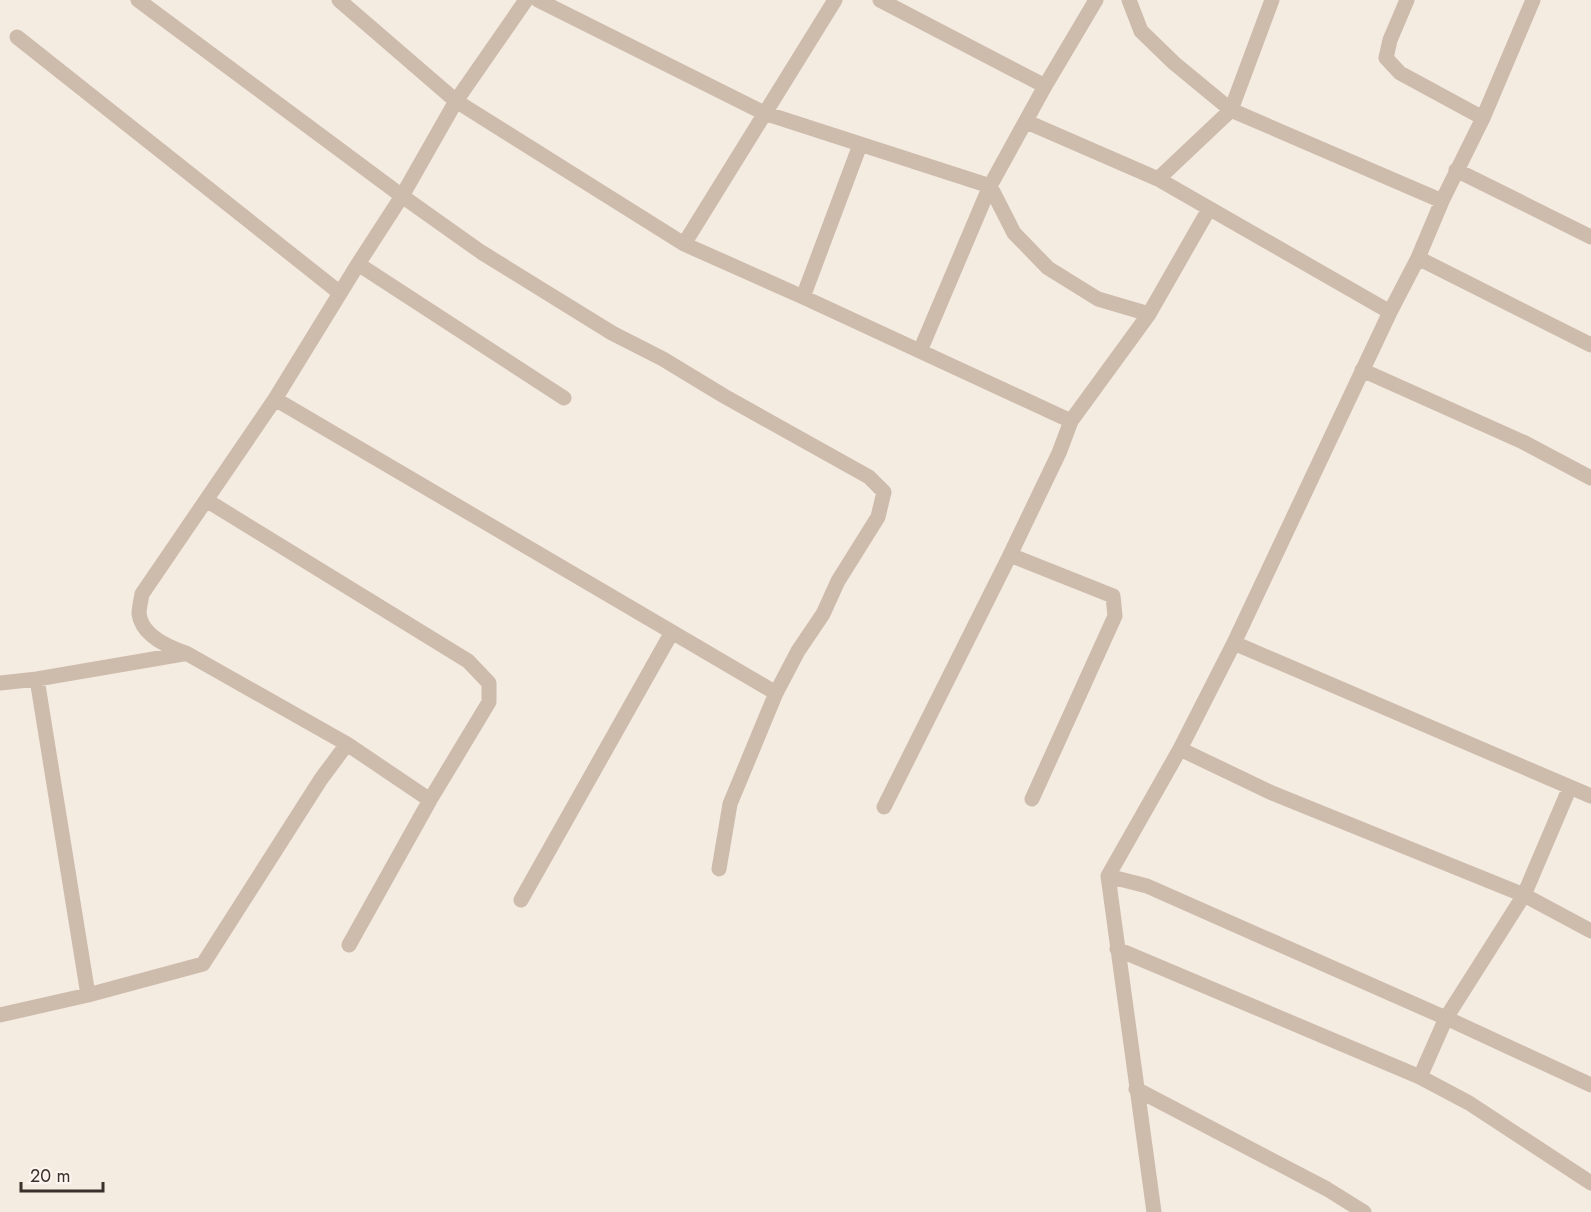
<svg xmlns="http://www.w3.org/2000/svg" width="1591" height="1212" font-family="Jost,sans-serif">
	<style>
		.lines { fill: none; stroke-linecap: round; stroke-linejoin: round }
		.street { stroke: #cdbbac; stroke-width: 15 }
	</style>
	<rect width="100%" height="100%" fill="#f4ebe1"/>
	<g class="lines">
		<path class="street" d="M138,0L402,196L481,252L612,333L663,359L724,396L869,477L884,492L878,517L838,581L823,614L798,651L776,693L730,804L719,869
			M339,0L456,101L684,244
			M538,0L764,113L990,186L1014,233L1048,268L1098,299L1149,314
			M835,0L684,244L803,297L1071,421L1059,453L1010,555L1113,596L1115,616L1032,799
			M880,0L1045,86
			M1129,0L1141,31L1174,63L1231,110L1442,201
			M1407,0L1390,40L1386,58L1400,73L1483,118
			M17,37L340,293
			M1027,122L1158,179L1390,312
			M1456,170L1591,237
			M1158,179L1231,110L1272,0
			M1418,258L1591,345
			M358,264L564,398
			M803,297L860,145
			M920,351L990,186L1045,86L1096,0
			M1362,370L1523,442L1591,478
			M275,399L776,693
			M1071,421L1149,314L1209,209
			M206,500L468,661L489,683V702L430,800L349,945
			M1234,643L1591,796
			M37,679L88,995
			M0,683L37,679L183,654
			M347,744L430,800
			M1180,749L1272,793L1524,895L1591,931
			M1570,787L1524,895L1446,1018L1420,1077L1469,1103L1591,1183
			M884,807L1010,555
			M1108,876L1147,886L1446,1018L1591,1085
			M521,900L672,632
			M1117,949L1420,1077
			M0,1015L88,995L203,964L321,779L347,744L186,653C168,647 142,635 139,614C139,608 141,600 142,594L275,399L358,264L402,196L456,101L526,0
			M1136,1089L1327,1189L1364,1212
			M1154,1212L1108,876L1180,749L1234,643L1390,312L1418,258L1442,201L1483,118L1533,0"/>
	</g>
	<path d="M21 1182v9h82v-9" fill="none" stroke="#3b302b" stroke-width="3"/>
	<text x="30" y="1182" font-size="18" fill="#3b302b" stroke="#fbf5ee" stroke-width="4.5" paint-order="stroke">20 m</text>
</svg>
